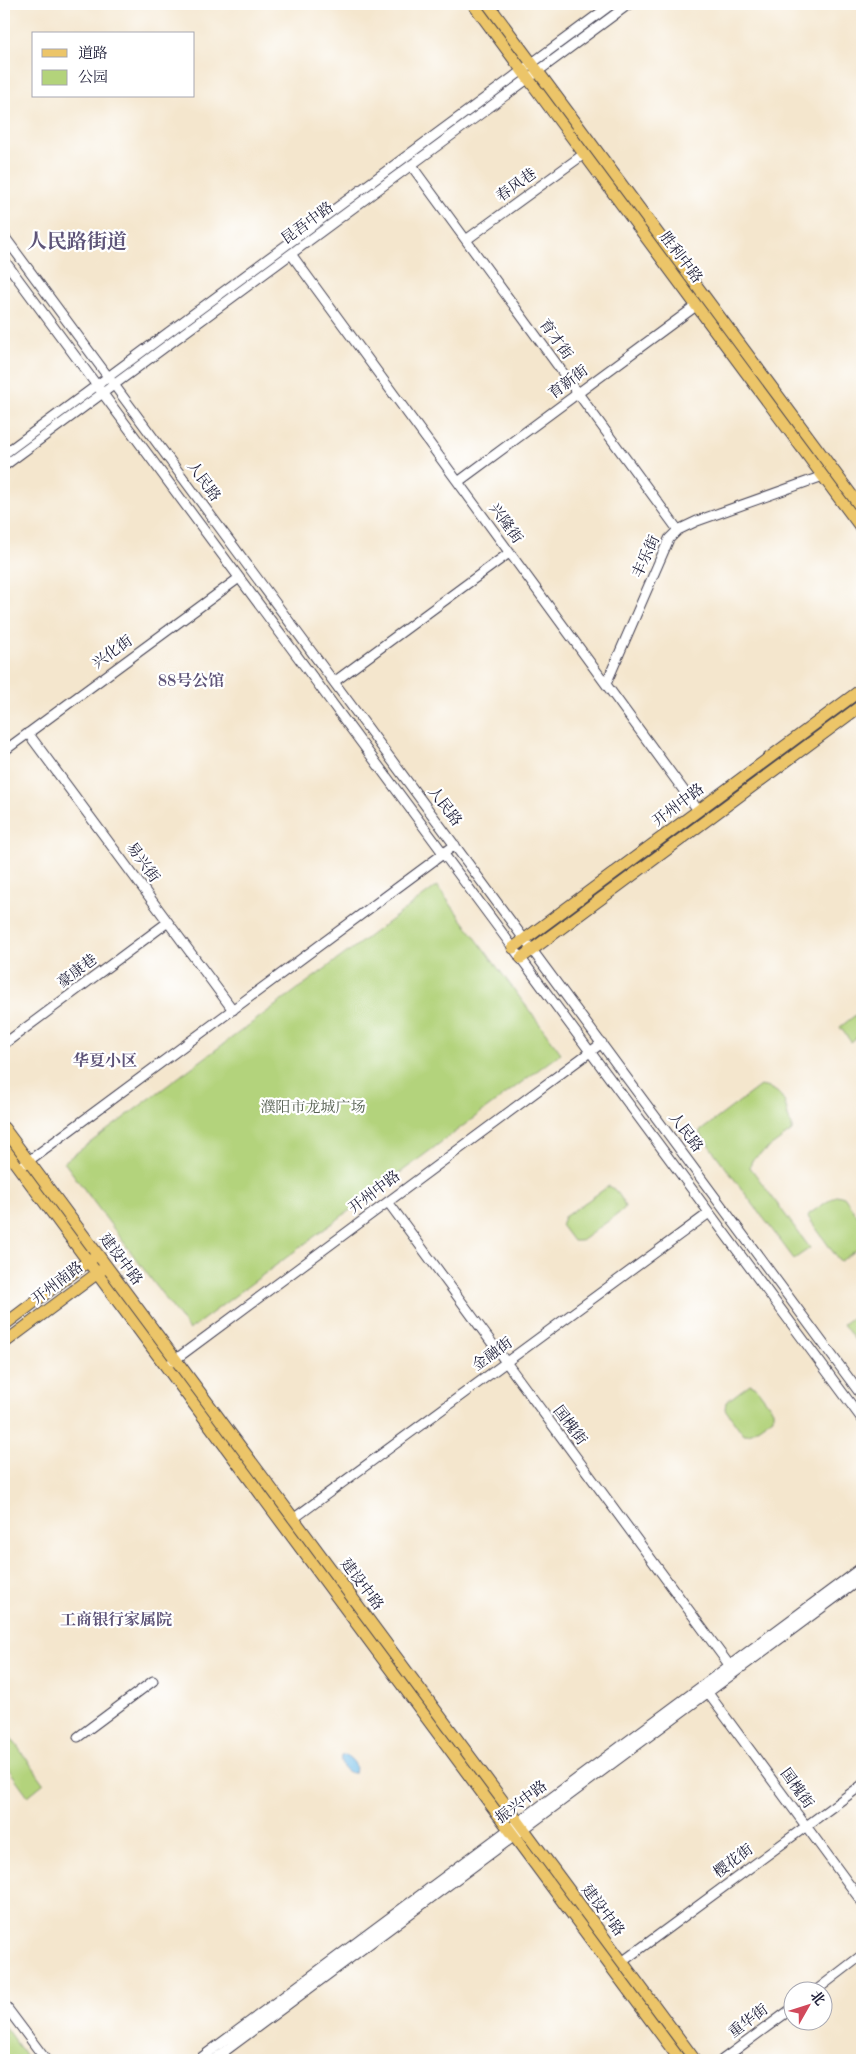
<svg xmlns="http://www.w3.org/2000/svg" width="866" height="2064" font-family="'Old Standard TT','Noto Serif SC',serif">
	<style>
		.green { fill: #b3d37b; stroke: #6a7a5b }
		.water { fill: #6dbbe7; stroke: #486e91 }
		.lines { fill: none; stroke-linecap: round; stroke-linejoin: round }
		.minor-casing { stroke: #423f51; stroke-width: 11 }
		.major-casing { stroke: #423f51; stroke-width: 13 }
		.minor { stroke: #fff; stroke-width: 9 }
		.major { stroke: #ecc569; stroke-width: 11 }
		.labels { text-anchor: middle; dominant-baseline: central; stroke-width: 4.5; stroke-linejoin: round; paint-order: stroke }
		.street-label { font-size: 15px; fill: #22223b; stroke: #fff }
		.park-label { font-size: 15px; fill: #556051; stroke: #fff }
		.neighbourhood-label { font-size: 16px; font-weight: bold; fill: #5f5579; stroke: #fff }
		.district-label { font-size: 20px; font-weight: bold; fill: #5f5579; stroke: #fff }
	</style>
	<rect width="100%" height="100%" fill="#fff"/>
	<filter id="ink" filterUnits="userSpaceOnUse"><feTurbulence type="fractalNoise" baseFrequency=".02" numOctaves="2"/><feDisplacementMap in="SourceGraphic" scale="10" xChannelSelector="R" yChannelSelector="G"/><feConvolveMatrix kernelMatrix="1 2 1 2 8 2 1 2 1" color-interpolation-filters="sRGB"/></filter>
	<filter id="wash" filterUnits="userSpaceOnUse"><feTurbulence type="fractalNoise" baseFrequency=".0096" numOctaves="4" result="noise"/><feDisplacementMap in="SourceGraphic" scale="20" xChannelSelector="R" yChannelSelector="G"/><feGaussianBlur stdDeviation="1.12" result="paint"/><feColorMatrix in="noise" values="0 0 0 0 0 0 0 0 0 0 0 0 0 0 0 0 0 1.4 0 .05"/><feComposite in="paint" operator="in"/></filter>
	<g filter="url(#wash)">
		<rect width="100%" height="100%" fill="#f4e6cd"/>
		<path class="green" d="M437,886L561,1053L189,1330L64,1162Z
			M862,1010V1033L851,1042L840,1027Z
			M760,1086C780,1089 785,1098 788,1116C789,1122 793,1125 792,1131L752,1160L750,1167L810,1248L794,1259L699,1132Z
			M609,1186C616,1189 623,1199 625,1207L622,1211L581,1241H573L561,1225L564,1217Z
			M837,1195L844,1197L862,1222V1246L841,1261L838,1259L808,1217L809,1214Z
			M861,1311L862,1312V1350L843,1324Z
			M750,1384L755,1386L773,1410V1417L749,1434H743L725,1409L726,1402Z
			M4,1728L44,1783L28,1796L4,1763Z
			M4,2026L29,2060H4Z"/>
		<path class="water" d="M345,1755C352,1759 358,1765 355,1773C345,1774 339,1764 341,1756Z"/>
	</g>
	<g filter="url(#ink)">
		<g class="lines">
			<defs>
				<path id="minor" d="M411,165L678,530
					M4,236L862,1396
					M466,240L584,154
					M291,254L698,810
					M4,260L862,1419
					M4,454L612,4
					M4,466L629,4
					M458,482L696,306
					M334,682L509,553
					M606,684L669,539L678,530L697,521L823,476
					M28,733L233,1010
					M4,751L239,578
					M4,1044L168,922
					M23,1165L455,845
					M388,1202L730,1666
					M172,1362L602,1043
					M293,1519L709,1213
					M708,1693L862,1902
					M78,1737L153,1681
					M622,1962L862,1785
					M814,1992L862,1955
					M4,2004L46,2060
					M198,2060L862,1567
					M213,2060L862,1578
					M722,2060L794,2007"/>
				<path id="major" d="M473,4L862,529
					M488,4L862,509
					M513,948L862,689
					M521,958L862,705
					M4,1128L695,2060
					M4,1148L680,2060
					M4,1325L94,1257
					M4,1343L103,1269"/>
			</defs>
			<use href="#minor" class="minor-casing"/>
			<use href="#major" class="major-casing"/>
			<use href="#minor" class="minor"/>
			<use href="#major" class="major"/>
		</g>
	</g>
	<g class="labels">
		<g class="street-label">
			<text transform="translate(517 186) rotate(-36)">春风巷</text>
			<text transform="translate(308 224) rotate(-36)">昆吾中路</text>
			<text transform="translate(680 258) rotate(53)">胜利中路</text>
			<text transform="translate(555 340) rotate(54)">育才街</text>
			<text transform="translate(569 383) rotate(-37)">育新街</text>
			<text transform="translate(203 482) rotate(54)">人民路</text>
			<text transform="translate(505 524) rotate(54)">兴隆街</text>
			<text transform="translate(647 557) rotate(-65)">丰乐街</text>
			<text transform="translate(113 653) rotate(-36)">兴化街</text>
			<text transform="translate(679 806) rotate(-37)">开州中路</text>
			<text transform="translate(444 807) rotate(53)">人民路</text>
			<text transform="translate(142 863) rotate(54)">易兴街</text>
			<text transform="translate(78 972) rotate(-37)">豪康巷</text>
			<text transform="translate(685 1133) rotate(53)">人民路</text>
			<text transform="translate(375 1193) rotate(-37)">开州中路</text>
			<text transform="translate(120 1260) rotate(53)">建设中路</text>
			<text transform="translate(58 1284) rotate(-37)">开州南路</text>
			<text transform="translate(493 1355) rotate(-36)">金融街</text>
			<text transform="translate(569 1426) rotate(53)">国槐街</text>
			<text transform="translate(361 1585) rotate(53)">建设中路</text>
			<text transform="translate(796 1789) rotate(54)">国槐街</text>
			<text transform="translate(522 1803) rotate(-37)">振兴中路</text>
			<text transform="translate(734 1862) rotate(-37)">樱花街</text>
			<text transform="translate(602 1911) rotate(53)">建设中路</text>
			<text transform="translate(749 2022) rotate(-37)">重华街</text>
		</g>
		<g class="park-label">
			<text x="313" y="1108">濮阳市龙城广场</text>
		</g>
		<g class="neighbourhood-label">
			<text x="191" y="682">88号公馆</text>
			<text x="105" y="1062">华夏小区</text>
			<text x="116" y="1621">工商银行家属院</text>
		</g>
		<g class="district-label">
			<text x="77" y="243">人民路街道</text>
		</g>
	</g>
	<rect width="866" height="2064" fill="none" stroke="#fff" stroke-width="20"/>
	<rect x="32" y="32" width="162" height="65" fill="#ffffff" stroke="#a7a7b1"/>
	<rect x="42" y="49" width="25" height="8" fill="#ecc569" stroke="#a7a7b1"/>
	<text x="78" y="58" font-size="15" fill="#22223b">道路</text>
	<rect x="42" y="70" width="25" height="15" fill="#b3d37b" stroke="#a7a7b1"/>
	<text x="78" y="82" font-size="15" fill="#22223b">公园</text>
	<g transform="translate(808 2006) rotate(51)"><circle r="24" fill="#ffffff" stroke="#a7a7b1"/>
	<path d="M0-4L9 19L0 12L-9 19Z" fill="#d1495b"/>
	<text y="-8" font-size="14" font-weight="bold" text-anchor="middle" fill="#22223b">北</text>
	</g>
</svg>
